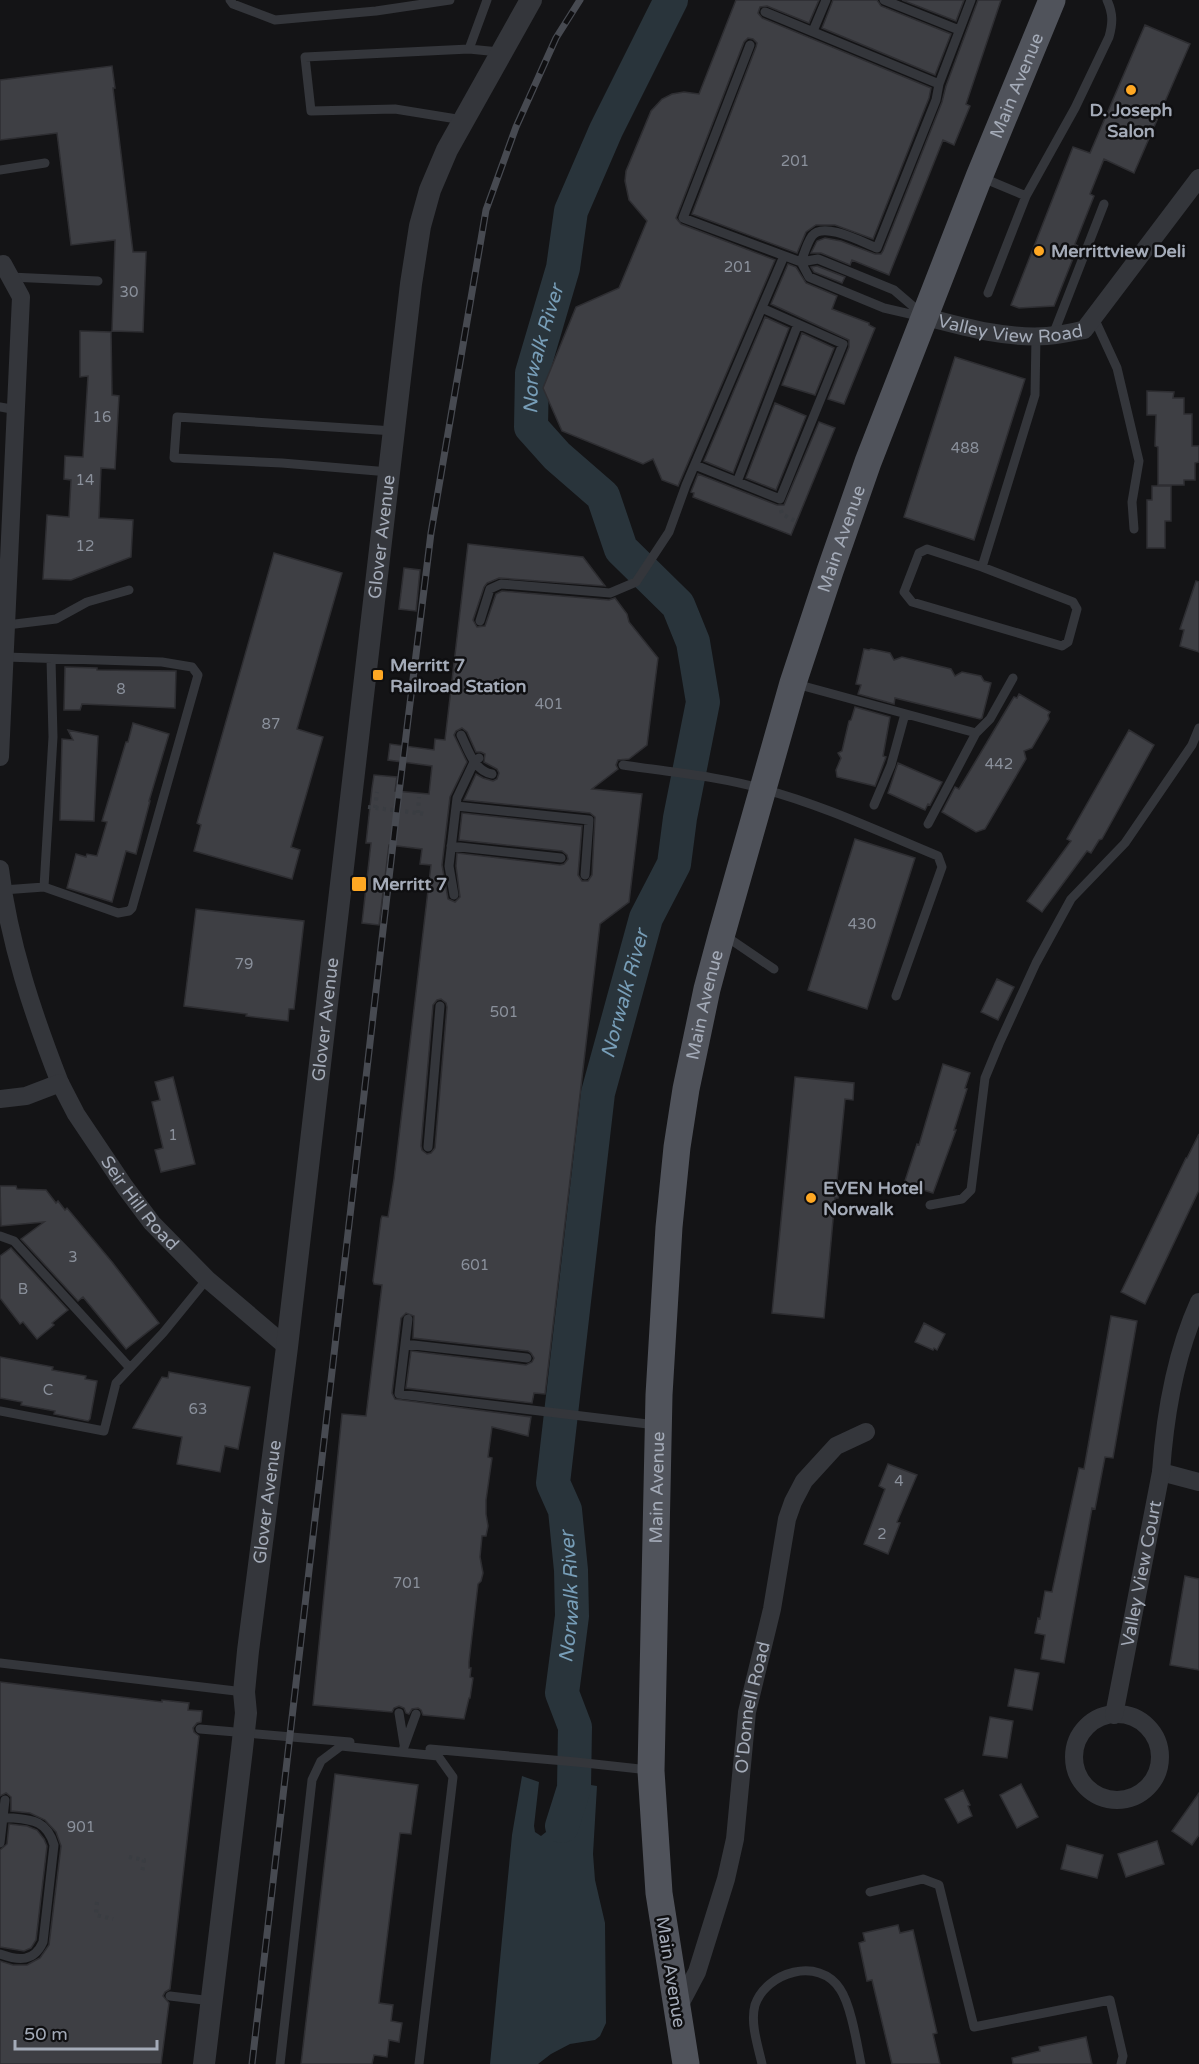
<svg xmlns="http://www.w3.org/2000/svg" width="1199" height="2064" font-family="'Varela Round',sans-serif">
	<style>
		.water { fill: #29343b }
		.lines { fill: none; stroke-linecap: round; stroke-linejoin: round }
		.river { stroke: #29343b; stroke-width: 34 }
		.building { fill: #3e3f44; stroke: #2e2e32; stroke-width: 1.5; fill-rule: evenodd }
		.path { stroke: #3a3d42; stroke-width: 4; stroke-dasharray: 3 4.5; stroke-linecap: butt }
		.service { stroke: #34363b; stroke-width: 9 }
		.minor { stroke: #34363b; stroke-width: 18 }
		.tertiary { stroke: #34363b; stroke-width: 22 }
		.primary { stroke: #50535b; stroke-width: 27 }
		.rail-casing { stroke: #474a51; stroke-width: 7 }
		.rail { stroke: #0f0f11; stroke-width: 4.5; stroke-dasharray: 14; stroke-linecap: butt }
		.poi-dot { fill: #ffa823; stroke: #0f0f11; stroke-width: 2 }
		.labels { text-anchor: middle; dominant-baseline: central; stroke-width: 5; stroke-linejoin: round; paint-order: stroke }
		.number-label { font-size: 15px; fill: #8a909b }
		.street-label { font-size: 18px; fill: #a4abb8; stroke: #0f0f11 }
		.poi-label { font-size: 18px; font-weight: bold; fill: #a4abb8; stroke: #0f0f11; text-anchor: start }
		.water-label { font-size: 20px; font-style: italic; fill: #779db7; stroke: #0f0f11 }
	</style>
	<rect width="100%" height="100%" fill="#141416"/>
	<path class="water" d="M522,1776L539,1782L534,1826L535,1832L541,1836L546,1832L566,1781L597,1786L593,1854L595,1880L605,1923L606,2023L600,2036L595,2040L570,2044L551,2054L538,2064H490L512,1835Z"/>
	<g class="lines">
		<path class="river" id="s1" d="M562,1826L574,1788L575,1727L562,1693L572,1616L571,1570L565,1510L553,1483L598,1093L646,918L674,864L680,818L703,702L693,642L678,605L621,549L603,496L557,456L531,427L532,373L563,268L571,211L606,130L671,0"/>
	</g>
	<path class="building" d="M736,0H819L809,23L767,6L760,7L758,13L762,18L931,88L929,98L873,239L835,225H816L806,232L797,253L692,214L756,47L757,43L753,39L748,38L744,42L676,218L681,224L775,260L678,486L662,480L653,459L643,464L562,431L543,388L576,307L619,288L647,221L629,200L625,181L626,171L651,111L662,99L672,94L684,92L699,94Z
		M833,0H877L881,6L951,34L935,75L822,28Z
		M902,0H964L956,21Z
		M978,0H1001L966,104L970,106L954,145L943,140L889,275L852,260L850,265L821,253H811L817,241L825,238L841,241L875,254H881L883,251L942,102L946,86Z
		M1145,25L1190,44L1134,173L1104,159L1090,194L1094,196L1075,244L1078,246L1054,306L1019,308L1011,305L1073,147L1090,153Z
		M112,66L115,88H113L133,252H146L143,332L112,331L115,240L71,245L57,133L0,140V80Z
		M788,264L796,267L806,283L837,296L832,309L869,323V325L875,328L844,404L828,399L849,347V340L771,304Z
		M817,266L845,277L842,283L814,272L811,267Z
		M765,317L789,328L733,473L704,461Z
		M80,331L111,332L112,395L119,396L115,469L101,468L99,518L133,520L131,557L71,580L43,579L47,515L69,517L71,480L64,479L65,456L83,457L88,376L80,377Z
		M802,333L834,348L815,395L782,385Z
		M955,357L1025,379L974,540L904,517Z
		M1147,391L1174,392L1173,398H1184V414H1192V446H1199V462L1195,463V480H1184V485H1158V447L1155,446L1156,415H1147Z
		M775,403L806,416L776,490L746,478Z
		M819,422L835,428L791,535L693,497L694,493L691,492L698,474L777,505H784Z
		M1152,486H1171V521H1165V548H1147V500H1152Z
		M468,544L583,557L605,586L499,578L487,583L484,587L473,620L477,627L485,626L496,594L502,591L609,600L615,598L627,614L629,622L658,658L647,745L629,759L618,760L616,765L618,769L592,789L642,794L629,902L600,924L545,1394L534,1393L532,1403L406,1388L411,1351L526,1365L532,1362L534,1358L531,1353L528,1351L413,1338L414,1316L406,1313L401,1318L392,1393L395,1399L531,1417L528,1436L492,1427L488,1457L492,1458L486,1500V1514L488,1526L486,1536H482L480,1557L483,1573L481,1581L478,1584L469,1662V1668H471L470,1677L473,1678L470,1698H469L464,1719L423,1715L421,1710L418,1708L412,1709L409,1714L406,1713L404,1708L399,1706L394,1708L392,1712L313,1705L342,1414L366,1416L382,1285L374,1284L373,1281L381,1219L382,1216L388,1217L394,1179L431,865L420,864L422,849L389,845L379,925L362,923L371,843H366L372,788L374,775L397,777L395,791L429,794L432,766L388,760L390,744L434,750L435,739L445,740ZM462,728L467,732L476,752H481L485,754L484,762L497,769L499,773L497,779L493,781L483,778L476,774L464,800L590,813L595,817L592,875L588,881H582L578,875L582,826L462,813L459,840L562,851L567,855L568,859L564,864L560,865L457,853L456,866L460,897L455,902L448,899L442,865L450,797L467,762L454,735L456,731ZM441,999L446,1003L447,1007L435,1148L431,1153L427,1154L422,1150L421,1146L433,1005L437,1000Z
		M274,553L342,573L297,729L323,737L291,847L300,850L292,879L194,851L201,825L197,823Z
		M404,568L420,570L416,611L399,609Z
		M1196,581L1199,582V652L1180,646L1184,630L1180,629Z
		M864,649L869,650L871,649L890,653L894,660L902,657L951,669L955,676L962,672L981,676L984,681L991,683L982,718L980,719L895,698L894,704L858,694L861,685L856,684Z
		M65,667L97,668V670L176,671L175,708L82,704L80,710H64Z
		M1019,694L1050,712L1048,715L1049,719L1032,748L1024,751L1026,759L985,829L976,832L942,812L955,787L959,789L1014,697L1017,698Z
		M855,707L890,717L883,756L886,757L875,786L837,777L836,770L841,758L838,753L842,751L849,721L851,720Z
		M133,723L169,734L149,801H150L136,854L126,851L112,902L67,888L76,854L86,857L87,854L97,856L107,822L102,821L126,742H128Z
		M68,730L98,736L94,821L60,820L62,739L73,740Z
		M1129,730L1154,745L1102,839L1099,840L1091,853L1087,851L1042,912L1027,901L1071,841L1067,839Z
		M898,763L942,782L930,805L928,804L925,810L888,793Z
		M855,839L915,858L867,1009L808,990Z
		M196,909L304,921L294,1009H289L288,1021L246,1016L247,1014L184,1006Z
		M997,979L1014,987L998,1020L981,1012Z
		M943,1064L970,1073L965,1088L967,1089L954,1130H956L933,1193L904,1184L917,1144L919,1145Z
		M173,1077L195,1164L161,1172L155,1150L163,1148L152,1102L160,1100L155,1082Z
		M795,1077L854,1083L853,1100L845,1099L837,1181H840L838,1198H835L824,1318L772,1313Z
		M1199,1134V1190L1145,1304L1121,1292L1186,1158H1187Z
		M0,1186H16L17,1189L46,1190L56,1203L58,1201L65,1210L67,1208L112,1262L159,1323L126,1349L83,1297L78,1301L21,1239L44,1222L1,1226Z
		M11,1248L68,1310L52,1323L54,1325L37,1339L23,1322L20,1324L0,1298V1256Z
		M1111,1316L1137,1321L1113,1458L1105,1457L1095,1509L1092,1508L1064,1663L1041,1659L1045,1635L1035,1633L1038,1618L1040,1619L1045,1591L1052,1592L1079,1468L1084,1469Z
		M924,1323L945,1334L937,1350L934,1348L933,1350L915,1342Z
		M0,1357L53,1367L52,1370L86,1376L85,1379L97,1381L90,1419L88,1421L54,1414L55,1411L21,1405L22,1402L0,1398Z
		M169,1372L250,1387L238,1449L225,1446L220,1472L177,1464L182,1437L133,1428L162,1377L168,1378Z
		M888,1464L917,1475L897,1522L900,1523L888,1554L864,1544L885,1489L879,1486Z
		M1185,1576L1199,1579V1670L1170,1665Z
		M1015,1669L1039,1673L1032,1710L1008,1706Z
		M0,1682L162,1702V1700L189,1703L188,1710L202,1711L201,1722L197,1723L193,1728L194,1732L199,1736L170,1989L165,1992L163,1996L169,2003L161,2064H0V1961L13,1965H27L40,1958L49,1945L61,1846L56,1832L45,1820L30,1813L11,1811V1797L6,1793L0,1796Z
		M990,1717L1013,1721L1007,1758L983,1755Z
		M335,1774L418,1785L411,1834L400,1833L379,2003L393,2005L391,2021L402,2023L399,2042L389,2040L387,2057L374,2055L372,2064H301Z
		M1021,1784L1038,1817L1017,1828L1000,1795Z
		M963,1790L970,1805L968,1806L972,1816L958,1823L945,1799Z
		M1199,1793V1835L1192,1845L1172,1831Z
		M9,1824L27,1826L37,1830L44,1839L47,1846L36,1940L31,1948L24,1951L0,1947V1850L7,1844Z
		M1157,1841L1164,1864L1126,1877L1118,1854Z
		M1067,1845L1103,1855L1097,1878L1061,1869Z
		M898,1925L900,1933L913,1930L937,2033L933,2034L940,2064H892L872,1980L867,1981L859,1943L865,1941L863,1933Z
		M1086,2037L1092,2064H1013L1012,2058L1040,2051L1039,2047Z"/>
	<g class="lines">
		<path class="path" d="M781,510L782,514L797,522
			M368,807L426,814
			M375,808L377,792
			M418,813L419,797
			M129,1857L144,1860L142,1873
			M97,1902L96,1915L113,1919"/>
		<path class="service" d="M230,0L233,4L275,20L376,11L450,0
			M487,0L469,49L499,52
			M884,0L959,30
			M765,12L939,84L936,100L877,248C862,242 823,221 812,236C807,243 804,254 801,262
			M813,31L826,0
			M750,45L683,218L801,262L818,259L894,290L922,314
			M939,84L971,0
			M463,120L395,109L311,111L305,57L469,49
			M0,170L45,163
			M983,178L1026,196L1075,108L1109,37C1113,23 1113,13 1107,0
			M801,262L809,277L884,308L923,317
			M10,277L98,281
			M988,293L1026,196
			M1094,318L1117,368L1139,461L1132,502L1134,529
			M1053,335L1104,204
			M0,407L17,410
			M695,465L780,499L843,344L762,308
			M389,472L282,463L174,458L177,417L394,431
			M737,482L798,324
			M982,567L1073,602L1077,609L1068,642L1062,646L912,602L904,592L919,553L927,549L982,567L1035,395L1036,336
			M480,621L490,589L501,584L610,593L636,582L669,532L686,485L784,256
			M7,625L56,619L87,602L129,590
			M796,684L976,733L990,719L1013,678
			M461,735C468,749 474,771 492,774
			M623,765C669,772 717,776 763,789C823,805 880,832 938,856L942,867L896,996
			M874,805L891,765L905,714
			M456,806L589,820L585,875
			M928,824L976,733
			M451,846L561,858
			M44,887L53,737L51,659
			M3,890L44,887L118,913L129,911L132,908L198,675L192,667L162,662L5,657
			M454,895L449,866L457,798L474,762L479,758
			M724,935L774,969
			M428,1147L440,1006
			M930,1205L962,1199L971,1190L985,1078L999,1044L1036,963L1071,899L1125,843L1192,745L1199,728
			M0,1236L14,1241L130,1368
			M405,1344L408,1319
			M527,1358L405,1344L399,1394L656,1425
			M0,1411L104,1431L116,1383L163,1333L207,1279
			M0,1663L244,1692
			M399,1713L404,1744
			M200,1729L350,1742
			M404,1747L416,1714
			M430,1749L576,1762L649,1770
			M0,1843L5,1800
			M870,1892L923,1879L939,1885L974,2027L1110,2000L1123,2056L1121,2064
			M0,1954C19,1961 34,1962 43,1942L54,1845C46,1817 28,1820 3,1817
			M170,1996L212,2001
			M280,2064L312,1780L321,1761L341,1746L438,1756L453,1777L419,2064
			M762,2064C758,2046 750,2023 755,2005C766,1972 819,1956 840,1989C851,2005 857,2044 861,2064"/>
		<g class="minor">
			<path id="s2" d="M926,317C964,327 1007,339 1047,336C1059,335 1072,332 1084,330L1199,178"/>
			<path d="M0,757L21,297L3,264"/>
			<path d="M0,869C9,943 33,1014 60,1083"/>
			<path id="s3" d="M0,1099L26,1096L60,1083L76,1114L125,1187L152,1223L207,1279L287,1347"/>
			<path d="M1161,1472L1199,1482"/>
			<circle cx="1117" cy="1757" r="43"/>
			<path id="s4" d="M1114,1715L1161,1472C1165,1414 1175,1355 1199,1302"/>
			<path id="s5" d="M678,2008L697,1972L726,1879L735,1839L747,1712L772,1609L787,1519L793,1502L804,1481L836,1446L866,1432"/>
		</g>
		<path class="tertiary" id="s6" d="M204,2064L242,1749L246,1713L244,1692L248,1651L287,1347L411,284L420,226L430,190L447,150L531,0"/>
		<path class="primary" id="s7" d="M686,2064L659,1893L651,1771L659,1395L669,1227L677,1147L686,1089L707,989L722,933L793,683L830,571L868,462L979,177L1052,0"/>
		<defs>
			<path id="rail" d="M252,2064L397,809L431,533L486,210L516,127L556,38L580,0"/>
		</defs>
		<use href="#rail" class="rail-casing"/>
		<use href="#rail" class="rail"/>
	</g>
	<g class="poi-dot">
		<circle cx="1131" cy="90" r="6"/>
		<circle cx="1039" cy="251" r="6"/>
		<rect x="372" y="669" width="12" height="12" rx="3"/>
		<rect x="351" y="876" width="16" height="16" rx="3"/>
		<circle cx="811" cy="1198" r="6"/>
	</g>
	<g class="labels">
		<g class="number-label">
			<text x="795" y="161">201</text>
			<text x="738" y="267">201</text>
			<text x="129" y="292">30</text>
			<text x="102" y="417">16</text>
			<text x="965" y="448">488</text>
			<text x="85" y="480">14</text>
			<text x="85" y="546">12</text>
			<text x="121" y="689">8</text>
			<text x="549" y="704">401</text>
			<text x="271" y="724">87</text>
			<text x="999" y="764">442</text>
			<text x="862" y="924">430</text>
			<text x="244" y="964">79</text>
			<text x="504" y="1012">501</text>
			<text x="173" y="1135">1</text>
			<text x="73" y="1257">3</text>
			<text x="475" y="1265">601</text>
			<text x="23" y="1289">B</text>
			<text x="48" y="1390">C</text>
			<text x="198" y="1409">63</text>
			<text x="899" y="1481">4</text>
			<text x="882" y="1534">2</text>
			<text x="407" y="1583">701</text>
			<text x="81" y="1827">901</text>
		</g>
		<g class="street-label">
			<text stroke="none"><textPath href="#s7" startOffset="2037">Main Avenue</textPath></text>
			<text stroke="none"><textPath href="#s2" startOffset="86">Valley View Road</textPath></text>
			<text stroke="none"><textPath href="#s6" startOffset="1538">Glover Avenue</textPath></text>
			<text stroke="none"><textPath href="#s7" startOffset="1551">Main Avenue</textPath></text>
			<text stroke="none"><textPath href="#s7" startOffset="1065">Main Avenue</textPath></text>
			<text stroke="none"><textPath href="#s6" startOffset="1052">Glover Avenue</textPath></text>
			<text stroke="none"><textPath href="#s3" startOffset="207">Seir Hill Road</textPath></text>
			<text stroke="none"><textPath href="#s7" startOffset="579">Main Avenue</textPath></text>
			<text stroke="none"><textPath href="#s6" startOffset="566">Glover Avenue</textPath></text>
			<text stroke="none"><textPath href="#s4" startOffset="144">Valley View Court</textPath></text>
			<text stroke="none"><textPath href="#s5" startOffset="312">O'Donnell Road</textPath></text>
			<text transform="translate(671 1972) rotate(81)">Main Avenue</text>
		</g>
		<g class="poi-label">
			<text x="1131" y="110" text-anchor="middle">D. Joseph<tspan x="1131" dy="21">Salon</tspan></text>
			<text x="1051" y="251">Merrittview Deli</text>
			<text x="390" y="665">Merritt 7<tspan x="390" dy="21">Railroad Station</tspan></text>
			<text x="372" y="884">Merritt 7</text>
			<text x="823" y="1188">EVEN Hotel<tspan x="823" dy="21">Norwalk</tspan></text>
		</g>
		<g class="water-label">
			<text stroke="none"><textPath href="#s1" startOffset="1566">Norwalk River</textPath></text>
			<text stroke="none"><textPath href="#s1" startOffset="846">Norwalk River</textPath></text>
			<text stroke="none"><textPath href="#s1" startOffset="234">Norwalk River</textPath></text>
		</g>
	</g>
	<path d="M15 2040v9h142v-9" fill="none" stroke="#a4abb8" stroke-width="3"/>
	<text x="24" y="2040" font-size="18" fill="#a4abb8" stroke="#0f0f11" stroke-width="4.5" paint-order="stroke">50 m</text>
</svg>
